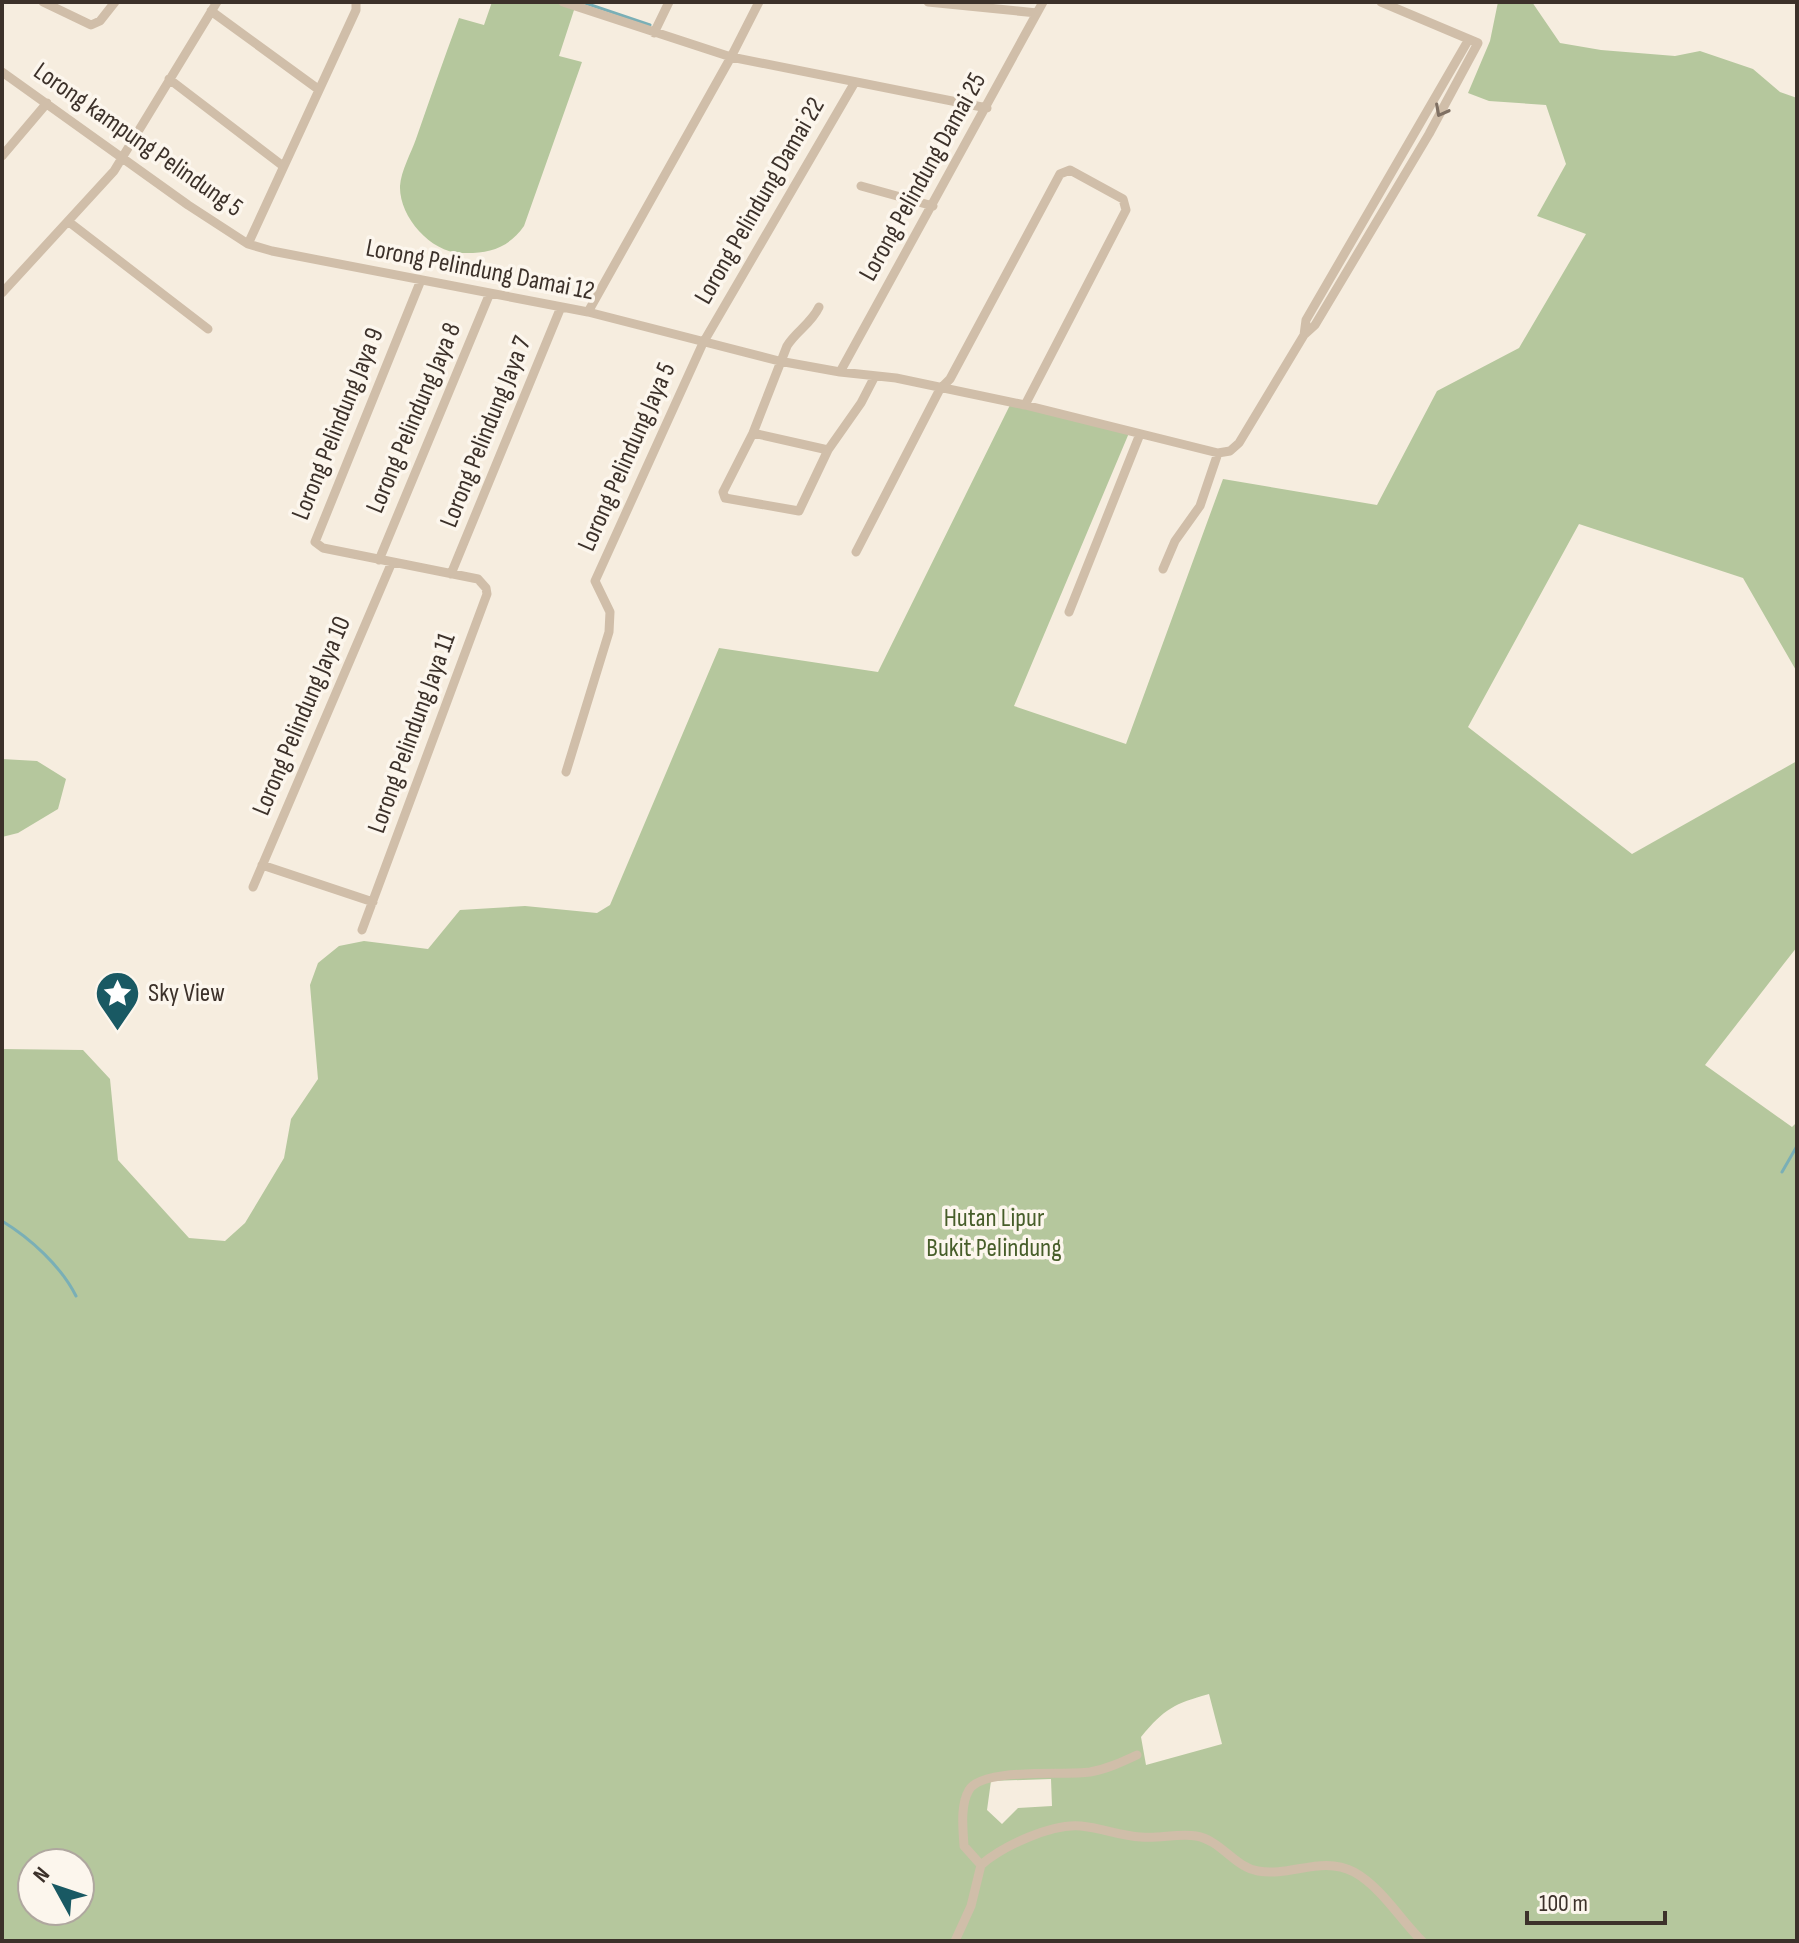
<svg xmlns="http://www.w3.org/2000/svg" width="1799" height="1943" font-family="'Sofia Sans Condensed',sans-serif">
	<style>
		.green { fill: #b5c79d; fill-rule: evenodd }
		.lines { fill: none; stroke-linecap: round; stroke-linejoin: round }
		.stream { stroke: #7aafb6; stroke-width: 3 }
		.minor { stroke: #d0bea9; stroke-width: 9 }
		.oneway { stroke: #7f7063 }
		.labels { text-anchor: middle; dominant-baseline: central; stroke-width: 7; stroke-linejoin: round; paint-order: stroke }
		.street-label { font-size: 26px; fill: #3c312a; stroke: #fcf6ed }
		.poi-label { font-size: 26px; fill: #3c312a; stroke: #fcf6ed; text-anchor: start }
		.park-label { font-size: 26px; fill: #475e2a; stroke: #fcf6ed }
	</style>
	<rect width="100%" height="100%" fill="#f6eddf"/>
	<path class="green" d="M492,2H559L575,7L559,56L582,62L524,226C508,249 487,254 461,253C430,252 399,216 400,186C401,171 411,153 416,139C430,99 444,58 459,18L484,25Z
		M1498,2H1532L1560,43L1601,50L1675,56L1700,51L1753,69L1780,92L1797,98V672L1743,578L1579,524L1468,727L1632,854L1797,761V947L1705,1065L1792,1127L1797,1122V1941H2V1049L83,1050L110,1079L118,1160L189,1238L225,1241L245,1223L284,1158L291,1119L318,1079L310,985L318,963L339,946L364,941L428,949L460,910L525,906L597,913L610,905L719,648L878,672L1010,405L1129,433L1014,706L1126,744L1223,479L1377,505L1437,391L1519,348L1586,234L1537,216L1566,164L1546,105L1489,101L1468,93L1490,41ZM1209,1694L1222,1744L1146,1765L1141,1737C1165,1708 1174,1704 1209,1694ZM1051,1779L1052,1806L1018,1808L1002,1824L987,1810L991,1781ZM32,1863H80V1911H32Z
		M2,759L37,761L66,779L58,809L18,833L2,837Z"/>
	<g class="lines">
		<path class="stream" d="M582,2L650,25
			M1782,1172L1797,1146
			M2,1221C30,1238 61,1266 76,1296"/>
		<path class="minor" d="M43,2L91,25L100,21L115,2
			M563,2L731,57L987,108
			M928,2L1037,13
			M211,11L318,89
			M654,33L669,2
			M2,72L188,205L248,244L272,251L588,312L779,361L840,372L896,378L1025,405L1218,453L1230,451L1239,443L1304,335L1315,325L1429,134L1478,43L1381,2
			M169,79L283,166
			M2,156L47,103
			M861,186L933,206
			M69,222L208,329
			M248,244L356,10V2
			M2,293L114,171L217,2
			M819,307C811,324 796,331 787,346L753,433L723,492L725,498L799,511L828,450L861,403L875,376
			M588,312L731,57L759,2
			M1304,335L1306,320L1469,39
			M840,372L1043,2
			M753,433L828,450
			M856,552L940,389L950,379L1060,174L1070,170L1123,199L1126,210L1025,405
			M379,560L490,293
			M1163,569L1175,541L1200,506L1218,453
			M451,574L561,307
			M1069,612L1140,434
			M566,772L609,632L610,612L595,581L703,343L855,82
			M262,865L373,902
			M253,887L392,562
			M362,930L487,594L486,588L478,579L323,548L315,542L421,280
			M981,1865C1003,1846 1052,1823 1081,1826C1102,1828 1120,1836 1141,1837C1159,1839 1178,1833 1196,1836C1221,1840 1234,1867 1258,1871C1291,1877 1322,1855 1354,1872C1381,1887 1400,1919 1422,1941
			M955,1941L971,1906L981,1865L964,1846C963,1829 960,1805 969,1790C983,1767 1063,1776 1090,1772C1107,1769 1122,1762 1137,1755"/>
	</g>
	<defs><path id="oneway-chevron" d="M-2-3.5L2.5 0L-2 3.5" fill="none" stroke-width="1.6" stroke-linecap="round" stroke-linejoin="round" transform="scale(2)"/></defs>
	<use class="oneway" href="#oneway-chevron" transform="translate(1441 111) rotate(118)"/>
	<defs>
		<symbol id="sight-pin" viewBox="-11 -11 22 30"><path d="M0 17L-7.5 6A9.5 9.5 0 1 1 7.5 6Z" fill="#195963" stroke="#fcf6ed"/><path d="M0-6L1.8-2.2L6-1.7L2.9 1.2L3.7 5.4L0 3.3L-3.7 5.4L-2.9 1.2L-6-1.7L-1.8-2.2Z" fill="#fff"/></symbol>
	</defs>
	<g fill-rule="evenodd">
		<use href="#sight-pin" x="92" y="968" width="51" height="69"/>
	</g>
	<g class="labels">
		<g class="street-label">
			<text transform="translate(138 140) rotate(35)">Lorong kampung Pelindung 5</text>
			<text transform="translate(923 177) rotate(-61)">Lorong Pelindung Damai 25</text>
			<text transform="translate(760 201) rotate(-60)">Lorong Pelindung Damai 22</text>
			<text transform="translate(480 270) rotate(11)">Lorong Pelindung Damai 12</text>
			<text transform="translate(414 418) rotate(-67)">Lorong Pelindung Jaya 8</text>
			<text transform="translate(338 424) rotate(-68)">Lorong Pelindung Jaya 9</text>
			<text transform="translate(486 432) rotate(-68)">Lorong Pelindung Jaya 7</text>
			<text transform="translate(627 457) rotate(-66)">Lorong Pelindung Jaya 5</text>
			<text transform="translate(302 716) rotate(-67)">Lorong Pelindung Jaya 10</text>
			<text transform="translate(412 733) rotate(-70)">Lorong Pelindung Jaya 11</text>
		</g>
		<g class="poi-label">
			<text x="148" y="993">Sky View</text>
		</g>
		<g class="park-label">
			<text x="994" y="1218">Hutan Lipur<tspan x="994" dy="30">Bukit Pelindung</tspan></text>
		</g>
	</g>
	<rect width="1799" height="1943" fill="none" stroke="#3c312a" stroke-width="8"/>
	<g transform="translate(56 1887) rotate(310)"><circle r="38" fill="#fcf6ed" stroke="#afa79f" stroke-width="2"/>
	<path d="M0-6L14 30L0 20L-14 30Z" fill="#195963"/>
	<text y="-12" font-size="22" font-weight="bold" text-anchor="middle" fill="#3c312a">N</text>
	</g>
	<path d="M1527 1911v12h138v-12" fill="none" stroke="#3c312a" stroke-width="4"/>
	<text x="1539" y="1911" font-size="24" fill="#3c312a" stroke="#fcf6ed" stroke-width="6" paint-order="stroke">100 m</text>
</svg>
